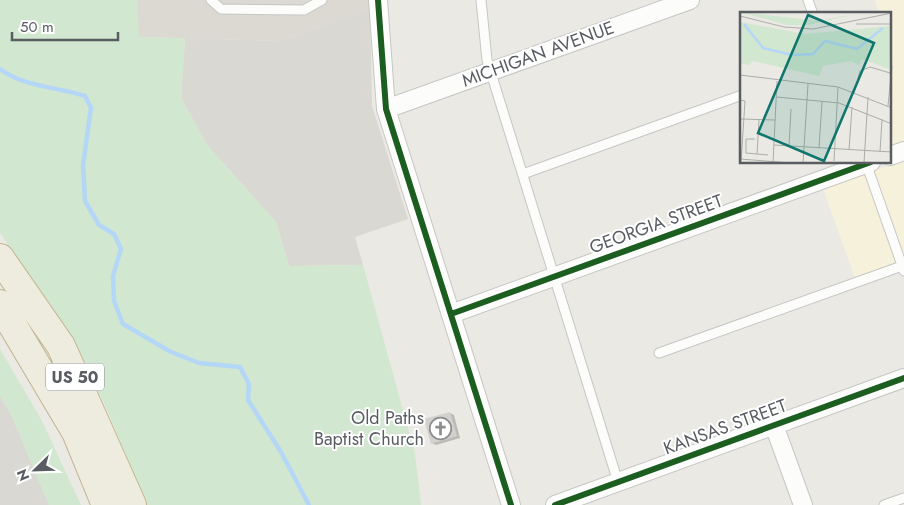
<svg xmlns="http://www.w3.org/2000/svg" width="904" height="505" font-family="Jost,sans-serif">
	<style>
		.commercial { fill: #f6f1db }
		.industrial { fill: #d9d8d3 }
		.education { fill: #dbd9d1 }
		.green { fill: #d1e7cf }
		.shadow { fill: #0003 }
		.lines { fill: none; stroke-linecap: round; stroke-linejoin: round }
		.stream { stroke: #b5d7f7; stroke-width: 4.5 }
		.building { fill: #d2d1cd }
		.service-casing { stroke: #c6c7c5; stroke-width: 11 }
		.minor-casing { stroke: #c6c7c5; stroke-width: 20 }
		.motorway-casing { stroke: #c1b590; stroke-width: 30 }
		.service { stroke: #fcfcfb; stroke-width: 9 }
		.minor { stroke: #fcfcfb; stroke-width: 18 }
		.motorway { stroke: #eeecdf; stroke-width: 28 }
		.cycleway-casing { stroke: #fff; stroke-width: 9 }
		.cycleway { stroke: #1b5e20; stroke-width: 6 }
		.labels { text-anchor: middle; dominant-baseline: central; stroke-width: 4; stroke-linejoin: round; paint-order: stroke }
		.shield { fill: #fff; stroke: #8b8e91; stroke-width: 1 }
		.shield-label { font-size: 16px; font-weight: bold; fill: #595d62 }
		.street-label { font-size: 18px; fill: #595d62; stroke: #fff }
		.poi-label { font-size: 18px; fill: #595d62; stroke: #fff; text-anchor: end }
		.inset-river { fill: none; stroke: #b5d7f7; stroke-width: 2.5 }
		.inset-road { fill: none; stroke: #acadab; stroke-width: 1 }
		.view { fill: #0f766e; fill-opacity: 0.15; stroke: #0f766e; stroke-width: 2.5 }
		.inset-edge { fill: none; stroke: #595d62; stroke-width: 2.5 }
	</style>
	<rect width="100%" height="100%" fill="#eae9e3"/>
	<path class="commercial" d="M875,0H904V144L890,149V14H879Z
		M904,160V257L874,171Z
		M865,174L897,263L855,278L823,189Z"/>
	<path class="industrial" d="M370,8L372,106L408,219L355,237L363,265L289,266L276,222L207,145L181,98L185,38L281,41Z
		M0,396L11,414L49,505H0Z"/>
	<path class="education" d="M137,0H369L370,8L281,41L138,37Z"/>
	<path class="green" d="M0,0H137L139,37L185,38L181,98L207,145L276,222L289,266L363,265L415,454L421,505H144L133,471L104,403L65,327L0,233Z
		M0,349L41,419L81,505H49L11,414L0,396Z"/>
	<path class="shadow" d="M450,413L454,415L460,438L436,445L432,443Z"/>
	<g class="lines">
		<path class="stream" d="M0,69C24,87 58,87 85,96L91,108L83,165L85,201L99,225L114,234L121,249L113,276L114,301L123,324L171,352L199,363L240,367L249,384L248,400L281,452L309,505"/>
	</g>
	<path class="building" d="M450,412L457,436L431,444L424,419Z"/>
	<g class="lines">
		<defs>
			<path id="service" d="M211,0L221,9L304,10L322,0
				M481,0L487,60L618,482
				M808,0L813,14
				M866,163L904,271
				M523,174L742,95
				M659,353L902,266
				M884,505L904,498"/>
			<path id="minor" d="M378,0L386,109L511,505
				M386,109L690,0
				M890,156L904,151
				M451,314L871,162
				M774,425L803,505
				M555,505L904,378"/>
			<path id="motorway" d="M0,258L61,346L132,505
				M0,304L76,432L106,505"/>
		</defs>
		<use href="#service" class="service-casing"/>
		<use href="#minor" class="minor-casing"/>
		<use href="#motorway" class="motorway-casing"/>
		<use href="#service" class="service"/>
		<use href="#minor" class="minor"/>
		<use href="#motorway" class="motorway"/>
		<defs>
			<path id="cycleway" d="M378,0L386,109L511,505
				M451,314L871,162
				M555,505L904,378"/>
		</defs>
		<use href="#cycleway" class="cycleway-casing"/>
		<use href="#cycleway" class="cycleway"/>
	</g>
	<defs>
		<symbol id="church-ring" viewBox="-11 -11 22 22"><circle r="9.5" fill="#fff" stroke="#8c8e8f" stroke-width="1.5"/><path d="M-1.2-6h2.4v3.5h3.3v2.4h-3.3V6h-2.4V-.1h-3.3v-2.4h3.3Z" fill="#8c8e8f"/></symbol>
	</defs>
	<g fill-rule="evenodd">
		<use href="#church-ring" x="428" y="416" width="25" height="25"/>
	</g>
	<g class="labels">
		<rect class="shield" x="46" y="363.5" width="58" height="27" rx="4"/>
		<g class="shield-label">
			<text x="75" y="377">US 50</text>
		</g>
		<g class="street-label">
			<text transform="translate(538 54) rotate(-20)">MICHIGAN AVENUE</text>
			<text transform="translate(656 224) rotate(-20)">GEORGIA STREET</text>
			<text transform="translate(725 427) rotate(-20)">KANSAS STREET</text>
		</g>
		<g class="poi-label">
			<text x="424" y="418">Old Paths<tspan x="424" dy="21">Baptist Church</tspan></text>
		</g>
	</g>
	<g transform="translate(740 12)">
		<rect width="151" height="151" fill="#eae9e3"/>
		<path d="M0,0L79,9L125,0L68,13H47ZM0,10L65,22L151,14L149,57L122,47L119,53L111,49L83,54L79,64L13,49L9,53L0,51Z" fill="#d1e7cf"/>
		<path class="inset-river" d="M4,12L23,36L52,43L73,42L85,29L117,37L143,16"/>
		<path class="inset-road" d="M0,4L44,15L73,17L152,1M116,12H152M0,63L98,75L152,96M114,81L120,59L130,55L150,61M37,85L99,91L152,112M0,88L5,89L1,151M148,94L152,54M0,107L35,108M15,127H6V141L28,143M34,133L152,140M49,134L51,97M79,136L82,90M109,138L112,95M140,140L142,107M17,142L19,108M0,147L51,151M94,149L98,75M33,151L37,69M63,151L68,72M124,151L128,85"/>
		<path class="view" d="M68,3L134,31L84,149L18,121Z"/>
		<rect width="151" height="151" class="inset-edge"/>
	</g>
	<g transform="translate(35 470) rotate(247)" stroke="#ffffff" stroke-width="4" paint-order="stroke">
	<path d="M0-4L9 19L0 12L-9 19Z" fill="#595d62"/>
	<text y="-8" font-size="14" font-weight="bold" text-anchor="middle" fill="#595d62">N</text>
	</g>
	<path d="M12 32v8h106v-8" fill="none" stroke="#595d62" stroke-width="2.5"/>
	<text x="20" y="32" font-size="15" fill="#595d62" stroke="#ffffff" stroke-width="4" paint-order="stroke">50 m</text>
</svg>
